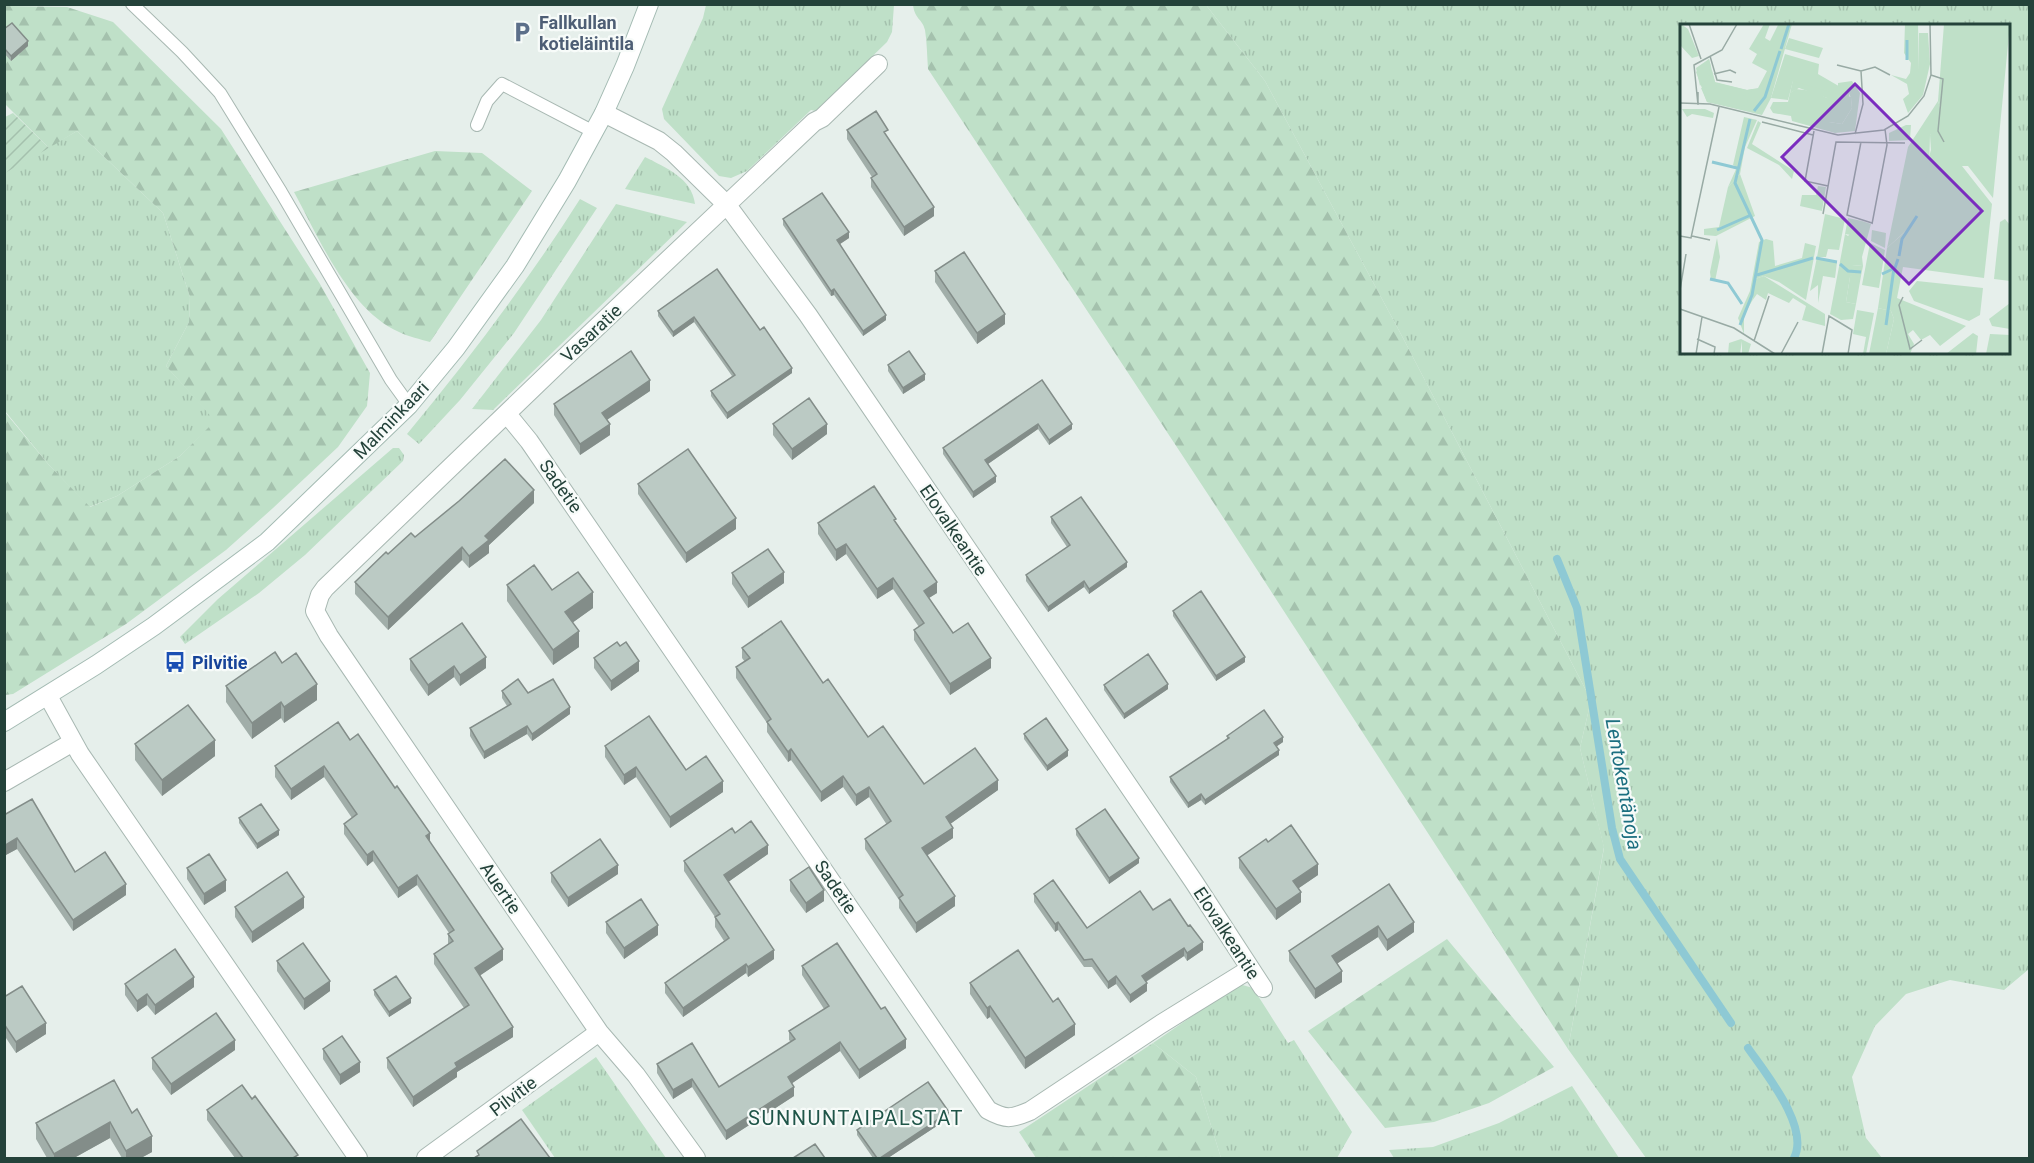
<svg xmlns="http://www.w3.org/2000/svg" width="2034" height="1163" font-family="Roboto,sans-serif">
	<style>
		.grass { fill: url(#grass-tufts); fill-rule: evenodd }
		.forest { fill: url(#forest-firs) }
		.garden { fill: url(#garden-furrows) }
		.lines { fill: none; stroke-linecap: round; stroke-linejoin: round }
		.stream { stroke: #8ec9d4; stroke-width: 8 }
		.service-casing { stroke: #a8b8b2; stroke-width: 14 }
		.minor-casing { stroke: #a8b8b2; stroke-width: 20 }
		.secondary-casing { stroke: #a4bbb3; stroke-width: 20 }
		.service { stroke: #fff; stroke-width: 12 }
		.minor { stroke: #fff; stroke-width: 18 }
		.secondary { stroke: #fff; stroke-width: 18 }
		.wall { fill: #a1aea9 }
		.shaded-wall { fill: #838d89 }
		.building { fill: #bbcac4; stroke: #838d89; stroke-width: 1.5 }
		.labels { text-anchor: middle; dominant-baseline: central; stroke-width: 4.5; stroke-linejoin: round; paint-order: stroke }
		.service-label { font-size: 18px; font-weight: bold; fill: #4e5e75; stroke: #f7fbf9; text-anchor: start }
		.street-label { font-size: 18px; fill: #24423a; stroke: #f7fbf9 }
		.transit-label { font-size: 18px; font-weight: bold; fill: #164399; stroke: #f7fbf9; text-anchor: start }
		.water-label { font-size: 20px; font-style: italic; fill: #1c6f80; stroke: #f7fbf9 }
		.neighbourhood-label { font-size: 20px; letter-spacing: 1.5px; fill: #1f5548; stroke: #f7fbf9 }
		.inset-river { fill: none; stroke: #8ec9d4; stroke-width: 3 }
		.inset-road { fill: none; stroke: #98aaa4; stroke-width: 1.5 }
		.view { fill: #7b2cbf; fill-opacity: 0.15; stroke: #7b2cbf; stroke-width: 3 }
		.inset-edge { fill: none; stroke: #24423a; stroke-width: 3 }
	</style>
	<defs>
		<pattern id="grass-tufts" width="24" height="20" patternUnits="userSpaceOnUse" patternTransform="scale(1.5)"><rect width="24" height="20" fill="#bfe0c8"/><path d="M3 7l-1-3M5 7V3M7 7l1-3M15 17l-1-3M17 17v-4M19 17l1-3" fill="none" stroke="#a4c1ad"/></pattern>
		<pattern id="forest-firs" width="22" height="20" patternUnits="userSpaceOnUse" patternTransform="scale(1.5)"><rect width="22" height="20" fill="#bfe0c8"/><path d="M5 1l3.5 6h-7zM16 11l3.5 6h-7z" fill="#a4c1ad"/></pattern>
		<pattern id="garden-furrows" width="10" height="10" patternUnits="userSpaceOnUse" patternTransform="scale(1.5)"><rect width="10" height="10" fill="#bfe0c8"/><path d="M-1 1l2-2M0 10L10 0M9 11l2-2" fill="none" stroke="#a4c1ad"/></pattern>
	</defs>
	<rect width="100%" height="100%" fill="#e6efeb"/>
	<path class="grass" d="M706,5H894L892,32L887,42L816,111L811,110L747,171L731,178L719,176L664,119L662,109L703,18Z
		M1206,5H2029V969L2004,990L1950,980L1906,994L1875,1026L1852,1077L1866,1138L1882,1158H1646L1568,1049L1604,848L1580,748L1591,700L1403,338L1265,81ZM1682,26H2008V352H1682Z
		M77,131L163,213L190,297L189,322L166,366L216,421L180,456L117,496L89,507L49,465L5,411L4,173Z
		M645,157C666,168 692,178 695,204L625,189Z
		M580,199L597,208L514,333L460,400L419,444L407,434C469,359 528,281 580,199Z
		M616,204L687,222L493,410L472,409L541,320Z
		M393,448H399L404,455L403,461L305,555L259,593L185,644L180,637L218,599Z
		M1239,984L1253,988L1288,1043L1294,1040L1352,1132L1337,1158H1221L1196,1077L1153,1043Z
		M596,1057L666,1158H555L522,1110Z
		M1572,1086L1619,1158H1394L1389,1150L1433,1147L1499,1123Z"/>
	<path class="forest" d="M913,5H1206L1265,81L1403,338L1591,700L1580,748L1604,847L1568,1049L1217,508L928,69C927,56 927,42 925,30C922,18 915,20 913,5Z
		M5,6L67,7L113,22L221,129L320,284L370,373L367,406L338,447L273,508L226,550L126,624L13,694L5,695L4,411L49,465L90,507L117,496L180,456L215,421L166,366L189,322L190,297L163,213L77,131L49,148L5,104Z
		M435,151L482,153L532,191L430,342C420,339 409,337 399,332C349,310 319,238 294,192Z
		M1447,939L1554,1067L1489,1103L1434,1122L1385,1128L1308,1031Z
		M1153,1043L1196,1077L1221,1158H1036L1019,1132Z"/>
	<path class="garden" d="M13,113L49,148L5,173V117Z"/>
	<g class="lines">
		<path class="stream" d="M1557,559L1577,608L1612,828L1620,859L1731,1023
			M1748,1048C1766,1074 1810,1127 1794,1158"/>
		<defs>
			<path id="service" d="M132,4L182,52L220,93L281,192L391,380L409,405
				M477,125L487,101L502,84L594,132"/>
			<path id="minor" d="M604,113L659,141L674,153L727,205L808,315L1194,882L1263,988
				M507,414L529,441L988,1110C1006,1120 1011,1119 1030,1111L1161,1024L1250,969
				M48,696L80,754L358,1158
				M4,782L73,742
				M426,1158L599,1032
				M696,1158L636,1075L599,1032L329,636L315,611L320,595L325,588L559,363L814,122L822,118L878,64"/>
			<path id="secondary" d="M4,722L96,665L154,626L267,542L409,405L456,348L515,266L567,181L604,113L625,66L649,4"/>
		</defs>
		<use href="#service" class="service-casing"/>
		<use href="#minor" class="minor-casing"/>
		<use href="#secondary" class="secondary-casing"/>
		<use href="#service" class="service"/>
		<use href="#minor" class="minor"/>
		<use href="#secondary" class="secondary"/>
	</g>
	<path class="wall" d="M4,29L28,46L11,61L4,53Z
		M847,130L888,138L934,216L904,236L871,187V178L872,177L847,139Z
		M783,219L849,238L840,244L886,320L863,336L834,295L831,296L783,225Z
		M935,271L1005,324L977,344L935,282Z
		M658,311L760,330L792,373L727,419L711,396V391L732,376L694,322L673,337L658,316Z
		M888,365L925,380L903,394L888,371Z
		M1042,380L1072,429L1049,445L1038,429L988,464L996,482L973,498L943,454V448Z
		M650,391L607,420L610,435L580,455L554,415V404Z
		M773,424L827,434L792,460L773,435Z
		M638,484L736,529L686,563L638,494Z
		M534,503L489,545V553L469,568L462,560L388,630L355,594V582L388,554L415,537Z
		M1051,517L1127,567L1089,594L1084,587L1048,612L1026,581V575L1067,547L1051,523Z
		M818,523H896L937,593L929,598L953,633L991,668L950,695L914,640V630L919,627L893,589L877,599L846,554L836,561L818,534Z
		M732,573L784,583L748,608L732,584Z
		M507,585L552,590L593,608L572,623L579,647L553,665L507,601Z
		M1173,611L1245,662L1216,681L1173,616Z
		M620,646L639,671L611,691L594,668V658Z
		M742,648L823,683L868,737L924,784L998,790L950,824L953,838L927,855L955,906L916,933L899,908V900L865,849V839L887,825L869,797L856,806L843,787L821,802L791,760L788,762L767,732V723L736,678V667L745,662L742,658Z
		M410,659L486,668L460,686L454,677L428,696L410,670Z
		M282,663L317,700L284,723L281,718L252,739L226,702V686Z
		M1104,685L1168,689L1124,719L1104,690Z
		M502,691L528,693L570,714L532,741L527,734L484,759L470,736V728L507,706L502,698Z
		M1024,734L1068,756L1047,771L1024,739Z
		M1227,736L1283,742L1276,747L1279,755L1205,805L1201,800L1188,808L1170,782V777L1227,739Z
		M350,740L430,842L503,960L480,975L513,1037L457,1072V1077L413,1107L387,1068V1058L464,1008L434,964V954L448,945V934L449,933L417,885L398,898L373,861L367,866L344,834V824L352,818L324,777L291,800L275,777V766Z
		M135,744L215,756L162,796L135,760Z
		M605,746L686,770L723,792L670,828L636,777L624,785L605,757Z
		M4,815L75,872L126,895L73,931L17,849L4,856Z
		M239,818L279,835L257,849L239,823Z
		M1076,829L1139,863L1109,884L1076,835Z
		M735,833L768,854L728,882L774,959L748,977L746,973L683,1017L665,993V983L724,941L715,927V917L684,871V861Z
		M1268,842L1318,875L1299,888L1301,902L1276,920L1239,868V858Z
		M187,868L226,891L204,905L187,879Z
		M551,873L618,874L568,907L551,882Z
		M790,880L824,901L806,913L790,891Z
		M1389,884L1414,932L1387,951L1378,937L1337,963L1342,982L1315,999L1289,961V951Z
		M1034,894L1087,928L1153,910L1203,950L1187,961L1184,956L1146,982L1147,991L1130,1003L1116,984L1108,989L1092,967H1084L1058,930L1055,932L1034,902Z
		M235,907L304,908L252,943L235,917Z
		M606,922L658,935L624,959L606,933Z
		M277,961L330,991L304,1010L277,971Z
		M802,966L906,1048L859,1079L840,1051L792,1083L794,1096L726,1140L692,1087L673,1099L657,1073V1064L719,1087L791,1042L789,1040V1031L824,1009L802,975Z
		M970,983L1075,1035L1025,1069L990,1017L987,1019L970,994Z
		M125,984L194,987L155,1015L147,1005L137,1012L125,995Z
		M374,990L411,1003L389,1017L374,995Z
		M4,997L46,1034L16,1053L4,1035Z
		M323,1049L360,1072L340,1085L323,1059Z
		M235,1050L171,1095L152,1069V1058Z
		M114,1080L152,1152L141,1158H122L110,1138L74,1158H47L36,1139V1123Z
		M207,1110L298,1158H235L207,1120Z
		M949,1118L888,1158H873L857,1135V1130Z"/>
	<path class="shaded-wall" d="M28,41V46L11,61V56Z
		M934,207V216L904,236V227Z
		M849,232V238L837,246V240Z
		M834,289V295L831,296V291Z
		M1005,314V324L977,344V333Z
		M886,315V320L863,336V331Z
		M694,317V322L673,337V332Z
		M792,368V373L727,419V413Z
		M925,374V380L903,394V388Z
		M650,380V391L602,423V413Z
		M610,424V435L580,455V444Z
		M827,424V434L792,460V449Z
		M1038,424V429L985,466V460Z
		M1072,424V429L1049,445V440Z
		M996,476V482L973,498V492Z
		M534,490V503L489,545V553L469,568V556L485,536Z
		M736,518V529L686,563V553Z
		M846,544V554L836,561V550Z
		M462,547V560L388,630V617Z
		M1127,562V567L1089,594V589Z
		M784,572V583L748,608V597Z
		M893,578V589L877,599V589Z
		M1084,581V587L1048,612V607Z
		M937,582V593L924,601V591Z
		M593,592V608L565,628V612Z
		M579,631V647L553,665V650Z
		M486,657V668L460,686V675Z
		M1245,657V662L1216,681V676Z
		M991,658V668L950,695V684Z
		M639,661V671L611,691V681Z
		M454,666V677L428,696V685Z
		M317,684V700L284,723V707Z
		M1168,684V689L1124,719V714Z
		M281,702V718L252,739V723Z
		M570,707V714L532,741V734Z
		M527,726V734L484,759V752Z
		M1283,737V742L1274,748V743Z
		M215,740V756L162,796V780Z
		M791,749V760L788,762V752Z
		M1068,750V756L1047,771V766Z
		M1279,750V755L1205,805V800Z
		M324,766V777L291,800V789Z
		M636,767V777L624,785V775Z
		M843,776V787L821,802V792Z
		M998,780V790L946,827V817Z
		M723,781V792L670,828V817Z
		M869,787V797L856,806V795Z
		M1201,794V800L1188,808V803Z
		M953,828V838L922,859V848Z
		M279,830V835L257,849V844Z
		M430,833V843L426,836Z
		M17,838V849L4,856V846Z
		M768,845V854L724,885V875Z
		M373,851V861L367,866V855Z
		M1139,858V863L1109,884V878Z
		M1318,864V875L1293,892V881Z
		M618,865V874L568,907V898Z
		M417,875V885L398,898V888Z
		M226,880V891L204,905V894Z
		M126,884V895L73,931V920Z
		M824,890V901L806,913V903Z
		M1301,892V902L1276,920V909Z
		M955,896V906L916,933V923Z
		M304,897V908L252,943V932Z
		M1058,922V930L1055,932V924Z
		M1414,922V932L1387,951V940Z
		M658,925V935L624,959V948Z
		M1378,926V937L1332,967V956Z
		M1203,942V950L1187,961V953Z
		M1184,948V956L1142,984V976Z
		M503,949V960L475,979V968Z
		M774,950V959L748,977V967Z
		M746,964V973L683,1017V1008Z
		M1342,971V982L1315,999V989Z
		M1116,976V984L1108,989V982Z
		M194,977V987L155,1015V1005Z
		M330,981V991L304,1010V999Z
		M1147,983V991L1130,1003V995Z
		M147,994V1005L137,1012V1001Z
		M411,998V1003L389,1017V1012Z
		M990,1006V1017L987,1019V1008Z
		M46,1023V1034L16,1053V1042Z
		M1075,1024V1035L1025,1069V1058Z
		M513,1027V1037L457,1072V1077L413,1107V1097L455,1063Z
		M906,1039V1048L859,1079V1070Z
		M235,1040V1050L171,1095V1084Z
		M840,1042V1051L788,1086V1077Z
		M360,1062V1072L340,1085V1075Z
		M692,1079V1087L673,1099V1090Z
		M794,1087V1096L726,1140V1131Z
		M949,1112V1118L888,1158H880Z
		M110,1122V1138L74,1158H54V1154Z
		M152,1136V1152L141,1158H126V1151Z"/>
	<path class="building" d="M12,23L28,41L11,56L4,48V29Z
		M876,111L888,130L884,132L934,207L904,227L871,178L877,174L847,130Z
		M822,193L849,232L837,240L886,315L863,331L834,289L831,291L783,219Z
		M964,252L1005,314L977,333L935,271Z
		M717,269L760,330L764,327L792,368L727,413L711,391L735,375L694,317L673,332L658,311Z
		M631,351L650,380L602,413L610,424L580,444L554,404Z
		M909,351L925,374L903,388L888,365Z
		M1042,380L1072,424L1049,440L1038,424L985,460L996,476L973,492L943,448Z
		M809,398L827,424L792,449L773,424Z
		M688,449L736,518L686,553L638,484Z
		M505,459L534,490L485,536L489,540L469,556L462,547L388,617L355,582L386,552L388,554L411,533L415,537L459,501Z
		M874,486L896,519L894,520L937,582L924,591L953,633L968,623L991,658L950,684L914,630L924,623L893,578L877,589L846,544L836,550L818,523Z
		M1081,497L1127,562L1089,589L1084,581L1048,607L1026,575L1070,545L1051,517Z
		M768,549L784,572L748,597L732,573Z
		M534,565L552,590L578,572L593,592L565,612L579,631L553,650L507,585Z
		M1201,591L1245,657L1216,676L1173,611Z
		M781,621L823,683L828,679L868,737L883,726L924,784L975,748L998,780L946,817L953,828L922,848L955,896L916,923L899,898L903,895L865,839L891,821L869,787L856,795L843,776L821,792L791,749L788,752L767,722L771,719L736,667L750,658L742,648Z
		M462,623L486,657L460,675L454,666L428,685L410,659Z
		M617,642L620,646L626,642L639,661L611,681L594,658Z
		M275,652L282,663L296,653L317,684L284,707L281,702L252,723L226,686Z
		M1148,654L1168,684L1124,714L1104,685Z
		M518,679L528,693L553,679L570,707L532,734L527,726L484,752L470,728L511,704L502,691Z
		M188,705L215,740L162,780L135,744Z
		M1264,710L1283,737L1274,743L1279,750L1205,800L1201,794L1188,803L1170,777L1229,738L1227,736Z
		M649,716L686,770L706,756L723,781L670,817L636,767L624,775L605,746Z
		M1046,718L1068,750L1047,766L1024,734Z
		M338,722L350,740L358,734L395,788L397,786L430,833L426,836L503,949L475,968L513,1027L455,1063L457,1067L413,1097L387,1058L469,1005L434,954L453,941L448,934L454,930L417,875L398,888L373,851L367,855L344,824L357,814L324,766L291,789L275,766Z
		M32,799L75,872L105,852L126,884L73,920L17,838L4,846V815Z
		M261,804L279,830L257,844L239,818Z
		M1105,809L1139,858L1109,878L1076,829Z
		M751,821L768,845L724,875L774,950L748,967L746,964L683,1008L665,983L729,938L715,917L720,914L684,861L732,828L735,833Z
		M1291,825L1318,864L1293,881L1301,892L1276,909L1239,858L1266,839L1268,842Z
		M600,839L618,865L568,898L551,873Z
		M209,854L226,880L204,894L187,868Z
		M809,867L824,890L806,903L790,880Z
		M287,872L304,897L252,932L235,907Z
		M1053,880L1087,928L1140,891L1153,910L1170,899L1188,926L1190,925L1203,942L1187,953L1184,948L1142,976L1147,983L1130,995L1116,976L1108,982L1092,959L1084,960L1058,922L1055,924L1034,894Z
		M1389,884L1414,922L1387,940L1378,926L1332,956L1342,971L1315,989L1289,951Z
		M641,899L658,925L624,948L606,922Z
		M303,943L330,981L304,999L277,961Z
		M837,943L881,1009L885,1007L906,1039L859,1070L840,1042L788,1077L794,1087L726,1131L692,1079L673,1090L657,1064L692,1043L719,1087L795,1039L789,1031L829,1006L802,966Z
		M175,949L194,977L155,1005L147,994L137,1001L125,984Z
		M1018,950L1053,1002L1058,998L1075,1024L1025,1058L990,1006L987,1008L970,983Z
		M396,976L411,998L389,1012L374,990Z
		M22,986L46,1023L16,1042L4,1024V997Z
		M216,1013L235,1040L171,1084L152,1058Z
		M342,1036L360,1062L340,1075L323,1049Z
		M114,1080L132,1113L137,1109L152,1136L126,1151L110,1122L54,1154L36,1123Z
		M928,1082L949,1112L880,1158H877L857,1130Z
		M242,1085L252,1099L255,1096L298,1155L293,1158H243L207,1110Z
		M521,1119L550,1158H474L479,1155L477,1151Z
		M815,1144L825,1158H793Z"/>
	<defs>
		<symbol id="parking-bare" viewBox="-9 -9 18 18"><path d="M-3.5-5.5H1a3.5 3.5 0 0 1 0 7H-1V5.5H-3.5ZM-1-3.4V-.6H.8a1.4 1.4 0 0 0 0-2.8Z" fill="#5c6f8a" stroke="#f7fbf9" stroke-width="2.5" paint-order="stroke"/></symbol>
		<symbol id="bus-bare" viewBox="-9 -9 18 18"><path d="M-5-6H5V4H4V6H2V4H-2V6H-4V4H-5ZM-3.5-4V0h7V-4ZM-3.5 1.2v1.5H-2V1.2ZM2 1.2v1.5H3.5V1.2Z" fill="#1a4fb4" stroke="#f7fbf9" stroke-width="2.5" paint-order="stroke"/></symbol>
	</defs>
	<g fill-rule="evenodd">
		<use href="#parking-bare" x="507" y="17" width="30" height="30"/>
		<use href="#bus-bare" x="160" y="647" width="30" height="30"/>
	</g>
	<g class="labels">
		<g class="service-label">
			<text x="539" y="22">Fallkullan<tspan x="539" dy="21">kotieläintila</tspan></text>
		</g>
		<g class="street-label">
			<text transform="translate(591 333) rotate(-43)">Vasaratie</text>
			<text transform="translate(391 420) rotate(-46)">Malminkaari</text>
			<text transform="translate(561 486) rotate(55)">Sadetie</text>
			<text transform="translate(954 530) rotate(56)">Elovalkeantie</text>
			<text transform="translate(836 887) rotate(56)">Sadetie</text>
			<text transform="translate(501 888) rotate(56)">Auertie</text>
			<text transform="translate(1227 933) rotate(57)">Elovalkeantie</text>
			<text transform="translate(513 1096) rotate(-37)">Pilvitie</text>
		</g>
		<g class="transit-label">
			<text x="192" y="662">Pilvitie</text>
		</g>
		<g class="water-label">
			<text transform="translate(1624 784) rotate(80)">Lentokentänoja</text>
		</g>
		<g class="neighbourhood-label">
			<text x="856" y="1118">SUNNUNTAIPALSTAT</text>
		</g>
	</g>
	<g transform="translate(1680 24)">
		<rect width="330" height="330" fill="#e6efeb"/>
		<path d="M84,0H90L85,14L90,17L98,1L112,0L91,74L82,91L27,78L16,48L29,35L35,58L67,66L78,64L87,47L72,39L77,30L69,25ZM264,0H330L313,174L288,142H282L312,180L304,254L223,243L217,274L286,302L260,322L250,311L241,316L233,306L228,310L234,320L230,330H206L214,295L211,287L198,284L207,224L227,206L251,126L250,111L261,87L258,77ZM239,9H248L250,40L243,47L239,46ZM113,56L171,73L172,84L162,100L149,98L147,74L119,64L110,69ZM226,101H231L230,116L209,117V109ZM60,150L75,192L36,212L24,211V205L39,203L48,163ZM138,162L146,163L142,187L120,182L122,171H136ZM145,190L165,195L159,226L148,225L146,233H137ZM325,195L330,201V257L314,255L320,198ZM182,197L191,200L182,233L183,242L172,241L167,233L161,232L165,210L168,212ZM37,214L40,233L35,257L31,256L30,248ZM190,219L205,226L199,264L182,261ZM176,250L181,252L176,280L166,278L170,253ZM84,252L145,290V302L122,296L126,282L113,274L109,279L88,269L86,276L77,270L72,277L75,255ZM237,257L303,264L300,291L289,297L234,277L229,267ZM330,279V305L312,302L309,295ZM293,309L298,312L296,330H266ZM310,310L330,311V330H306ZM61,315L71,320L68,330H62V317L60,330H48L49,319Z" fill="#bfe0c8"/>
		<path d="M1,0L8,5L19,32L12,34L0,21ZM225,0H238L239,46H243L247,33L250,40L243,71L228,89L223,75L229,70L227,60L211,51L226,55L230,49L231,39L224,29ZM29,35L31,43L20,62L16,44ZM32,47L37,65L27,64L67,74L68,80L58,84L27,78L21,64H27L22,62ZM172,57L180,69L175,107L155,109L112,97L111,92L93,89L90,84L93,78H108L110,69L116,65L133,67L149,75V98L162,100L172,84L171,74L168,67L158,64V59ZM37,59L67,66L73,65L67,72L55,71L39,65ZM258,77L261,87L258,102L250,111L249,144L230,203L207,224L228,123ZM2,85H25L34,89L33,94L12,90L7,93ZM64,93L77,96L65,123L60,150L48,163L57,143L53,141ZM78,97L81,99L72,120L114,147L112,155L99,141L67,124ZM168,194L182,197L177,212L165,210ZM192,206L206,209L205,224L191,217ZM86,215L93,217L95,242L122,234L125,219L136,222L126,276L99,258L84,252L75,255L72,277L64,291V310L58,294L70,267L79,218ZM161,232H175L172,241L183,242L181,252L170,253L166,278L176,280L173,295L161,296L150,290ZM137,233L157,238L155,254L143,252L138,279V261L130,267ZM198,284L211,287L214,295L206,330H189ZM177,286L194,289L186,330H183L186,313L173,310Z" fill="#bfe0c8"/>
		<path d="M109,14L143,24L139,34L105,25ZM105,30L139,40L138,50L169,68V73L113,57L108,76L91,74Z" fill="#bfe0c8"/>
		<path class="inset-river" d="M227,16V36M101,25L109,0M74,87L85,73L100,27M32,138L57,144M37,206L71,191M219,232L222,215L237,192M136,234L157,238M160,240L168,247L181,248M202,250L215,244L218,235M77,251L133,234M30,255L48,259L62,280M60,301L72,271L82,216L55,159L70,95M206,301L214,244"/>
		<path class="inset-road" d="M9,0L21,35M30,32L37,56L52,58M157,41L181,47L195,43L210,51M34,50L50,46L56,49M251,51L263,55L258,107L264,118M18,68V81L14,41L42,26L57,0M0,79L30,80L158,111L204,106L228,92L244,72L251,51L250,0M82,98L133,111M134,107L125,157L148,162M175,110L183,80L181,47M181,118L167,191L192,199M143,190L156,118L225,119M192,200L207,121L205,105M0,212L11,214L39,83M12,212L30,216M0,266L6,230M223,273L219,281L230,325L242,316M0,285L54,304L95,330M17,315L35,323L34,330M74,317L89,272M16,330L22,293M101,330L118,298M142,330L149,292L172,306L168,330"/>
		<path class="view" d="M175,60L302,187L229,260L102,133Z"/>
		<rect width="330" height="330" class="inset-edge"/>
	</g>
	<rect width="2034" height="1163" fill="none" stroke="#24423a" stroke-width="12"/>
</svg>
